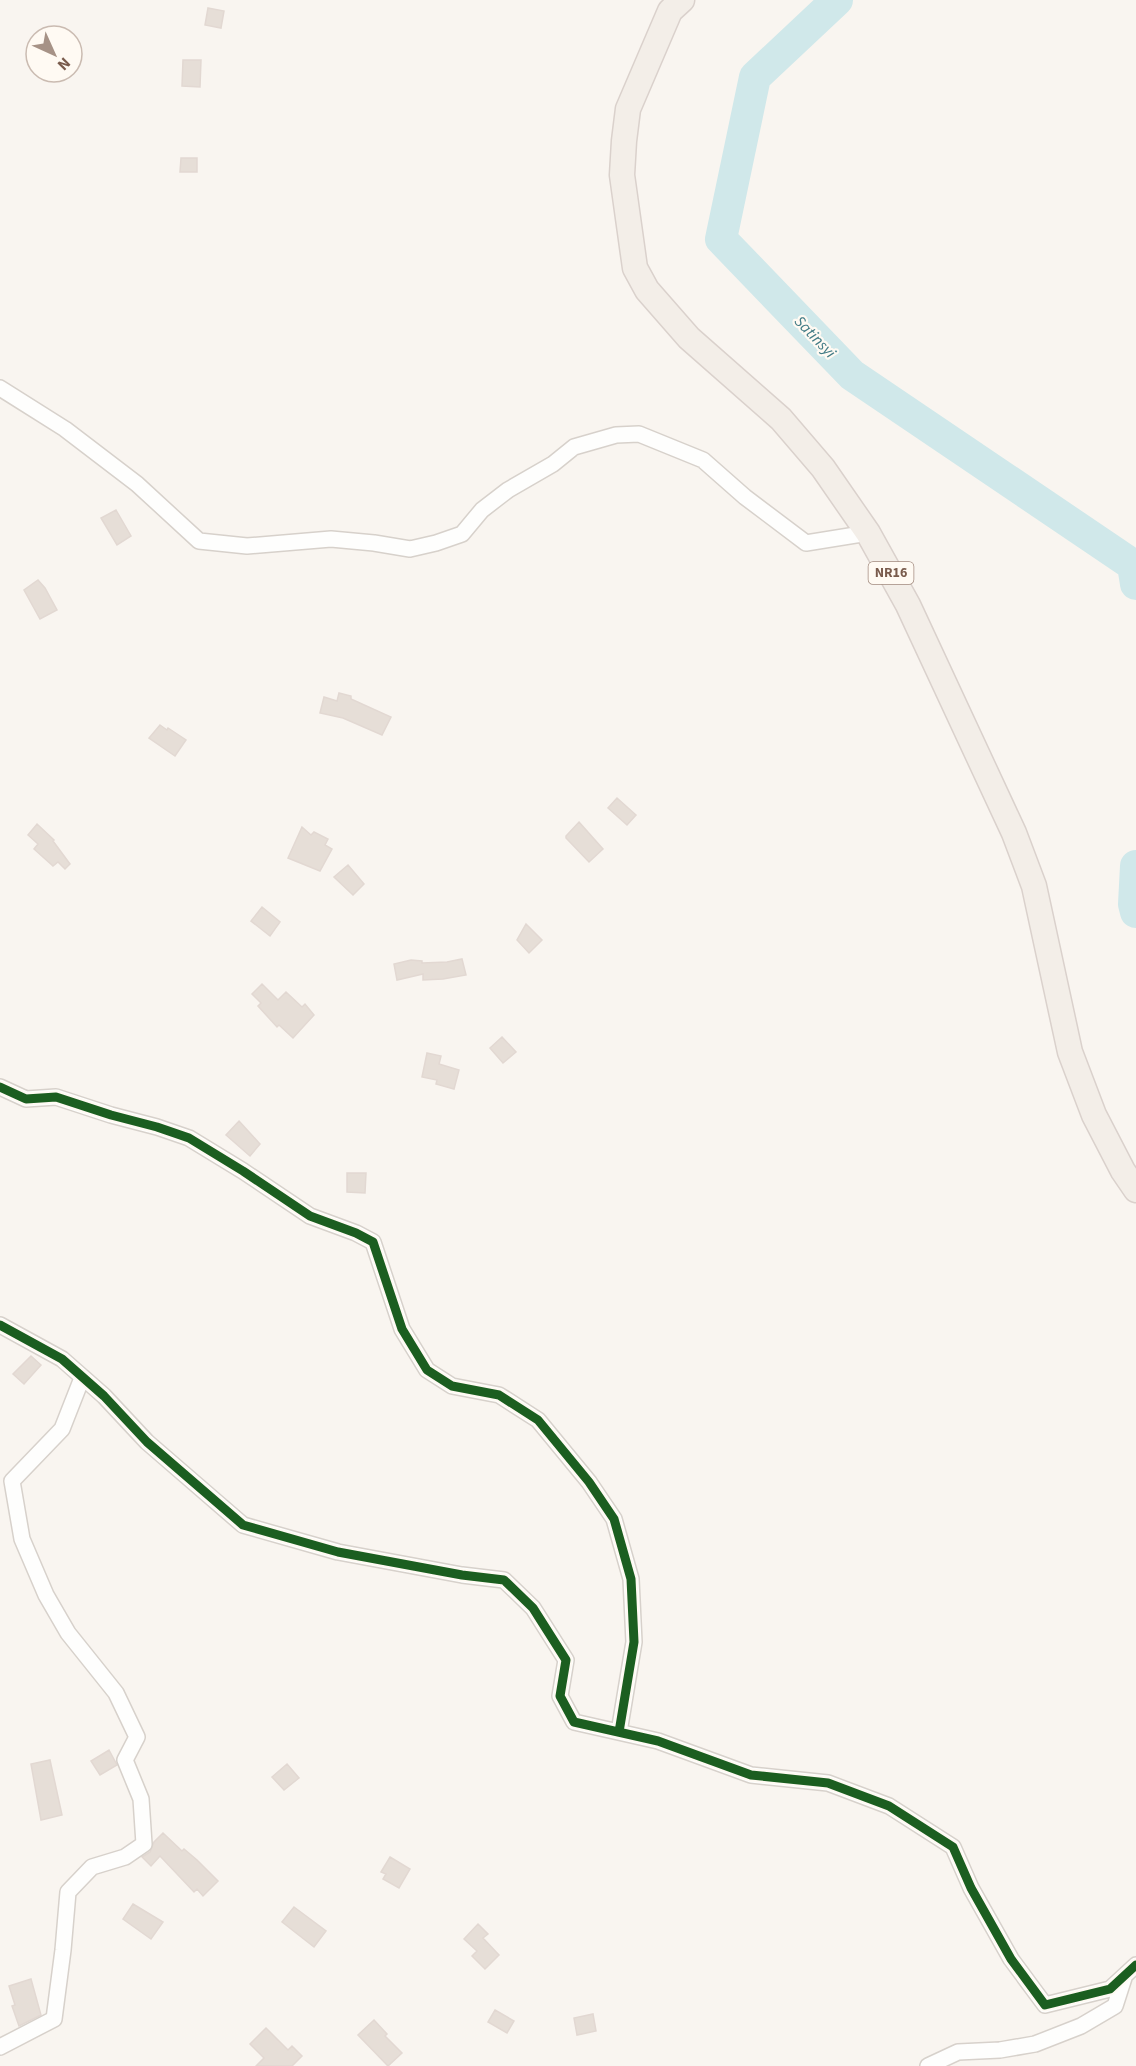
<svg xmlns="http://www.w3.org/2000/svg" width="1136" height="2066" font-family="'Source Sans 3',sans-serif">
	<style>
		.lines { fill: none; stroke-linecap: round; stroke-linejoin: round }
		.river { stroke: #d0e8ea; stroke-width: 32 }
		.building { fill: #e6ded7; stroke: #e2d8d2; stroke-width: 1.5 }
		.street-casing { stroke: #d7d1cb; stroke-width: 18 }
		.primary-casing { stroke: #dad1cc; stroke-width: 27 }
		.street { stroke: #fefefd; stroke-width: 15 }
		.primary { stroke: #f3eee8; stroke-width: 24 }
		.cycleway-casing { stroke: #fffaf3; stroke-width: 13 }
		.cycleway { stroke: #1b5e20; stroke-width: 9 }
		.labels { text-anchor: middle; dominant-baseline: central; stroke-width: 4.5; stroke-linejoin: round; paint-order: stroke }
		.shield { fill: #fffaf3; stroke: #a28b7f; stroke-width: 1.5 }
		.shield-label { font-size: 14px; font-weight: bold; fill: #7a5c4d }
		.water-label { font-size: 16px; font-style: italic; fill: #437c86; stroke: #fffaf3 }
	</style>
	<rect width="100%" height="100%" fill="#f9f5f0"/>
	<g class="lines">
		<path class="river" d="M837,0L755,77L721,239L852,375L1133,565L1136,584
			M1136,866L1134,904L1136,912"/>
	</g>
	<path class="building" d="M208,8L224,11L221,28L205,25Z
		M183,60H201L200,87L182,86Z
		M181,158H197V172H180Z
		M116,510L131,536L117,545L101,518Z
		M38,580L45,588L57,610L40,619L24,590Z
		M339,693L351,696V699L391,717L382,735L343,718L320,713L324,697L337,701Z
		M160,725L167,730L168,728L186,740L175,756L149,738Z
		M617,798L636,815L627,825L608,808Z
		M579,822L603,849L589,862L566,838V836Z
		M37,824L54,840L53,841L70,864L65,869L58,862L53,866L34,849L38,844L28,835Z
		M302,827L311,835L314,832L328,839L325,845L332,849L320,871L288,858Z
		M348,865L364,884L353,895L334,877Z
		M262,907L280,922L270,936L251,921Z
		M526,924L542,940L529,953L517,940Z
		M462,959L466,975L443,979L423,980V974L397,980L394,964L411,960L422,961V963L447,962Z
		M262,984L278,1000L286,992L302,1007L305,1004L314,1015L293,1038L279,1025L277,1027L258,1006L261,1003L252,994Z
		M502,1037L516,1052L503,1063L490,1048Z
		M427,1053L441,1056L439,1064L459,1070L454,1089L436,1084L437,1080L422,1077Z
		M239,1121L260,1144L250,1156L226,1135Z
		M347,1173H366L365,1193L347,1192Z
		M31,1356L41,1365L24,1384L13,1374Z
		M109,1750L117,1765L100,1775L91,1761Z
		M50,1760L62,1815L41,1820L31,1764Z
		M287,1764L299,1778L284,1790L272,1777Z
		M163,1833L182,1851L184,1849L197,1860L218,1881L203,1896L197,1889L194,1892L160,1856L151,1866L142,1857L150,1852L154,1842Z
		M390,1857L410,1869L399,1888L383,1879L386,1874L381,1872Z
		M133,1904L163,1922L151,1939L123,1919Z
		M294,1907L326,1931L314,1947L282,1922Z
		M478,1924L488,1934L483,1938L499,1955L485,1969L472,1956L477,1951L464,1939Z
		M31,1979L41,2015L19,2026L12,2006L15,2005L9,1986Z
		M495,2010L514,2021L507,2033L488,2022Z
		M593,2014L596,2031L577,2035L574,2018Z
		M374,2020L387,2034L385,2036L402,2053L388,2066L358,2035Z
		M266,2028L288,2050L292,2046L302,2056L292,2066H256L264,2058L250,2044Z"/>
	<g class="lines">
		<defs>
			<path id="street" d="M0,388L65,429L137,484L199,541L247,546L331,539L374,543L410,549L436,543L462,534L482,510L508,490L553,464L574,447L616,435L639,434L703,460L745,497L806,543L868,533
				M0,1087L26,1099L56,1097L111,1115L157,1127L189,1138L243,1171L310,1216L356,1233L373,1242L402,1329L427,1370L452,1386L499,1395L538,1420L589,1482L614,1519L631,1579L634,1642L619,1732
				M0,1325L62,1359L104,1396L147,1442L243,1525L338,1552L462,1575L504,1580L533,1608L566,1660L560,1696L574,1722L658,1741L751,1775L828,1783L889,1806L953,1847L971,1888L1011,1959L1045,2005L1110,1989L1136,1965
				M0,2047L54,2019L63,1950L68,1892L92,1867L125,1857L144,1844L141,1799L125,1760L137,1737L116,1693L68,1633L46,1595L22,1539L12,1481L62,1429L82,1378
				M928,2066L958,2052L1000,2050L1035,2044L1081,2026L1115,2006L1124,1978"/>
			<path id="primary" d="M682,0L670,11L628,109L624,141L622,175L635,268L647,290L689,338L781,419L823,468L868,533L908,605L1014,833L1034,886L1070,1052L1094,1115L1123,1171L1136,1190"/>
		</defs>
		<use href="#street" class="street-casing"/>
		<use href="#primary" class="primary-casing"/>
		<use href="#street" class="street"/>
		<use href="#primary" class="primary"/>
		<defs>
			<path id="cycleway" d="M0,1087L26,1099L56,1097L111,1115L157,1127L189,1138L243,1171L310,1216L356,1233L373,1242L402,1329L427,1370L452,1386L499,1395L538,1420L589,1482L614,1519L631,1579L634,1642L619,1732
				M0,1325L62,1359L104,1396L147,1442L243,1525L338,1552L462,1575L504,1580L533,1608L566,1660L560,1696L574,1722L658,1741L751,1775L828,1783L889,1806L953,1847L971,1888L1011,1959L1045,2005L1110,1989L1136,1965"/>
		</defs>
		<use href="#cycleway" class="cycleway-casing"/>
		<use href="#cycleway" class="cycleway"/>
	</g>
	<g class="labels">
		<rect class="shield" x="868.5" y="562" width="45" height="22" rx="4.5"/>
		<g class="shield-label">
			<text x="891" y="573">NR16</text>
		</g>
		<g class="water-label">
			<text transform="translate(815 337) rotate(46)">Satinsyi</text>
		</g>
	</g>
	<g transform="translate(54 54) rotate(135)"><circle r="28" fill="#fffaf3" stroke="#cabbb1" stroke-width="1.5"/>
	<path d="M0-4.5L10 22L0 15L-10 22Z" fill="#a69286"/>
	<text y="-9" font-size="16" font-weight="bold" text-anchor="middle" fill="#7a5c4d">N</text>
	</g>
</svg>
